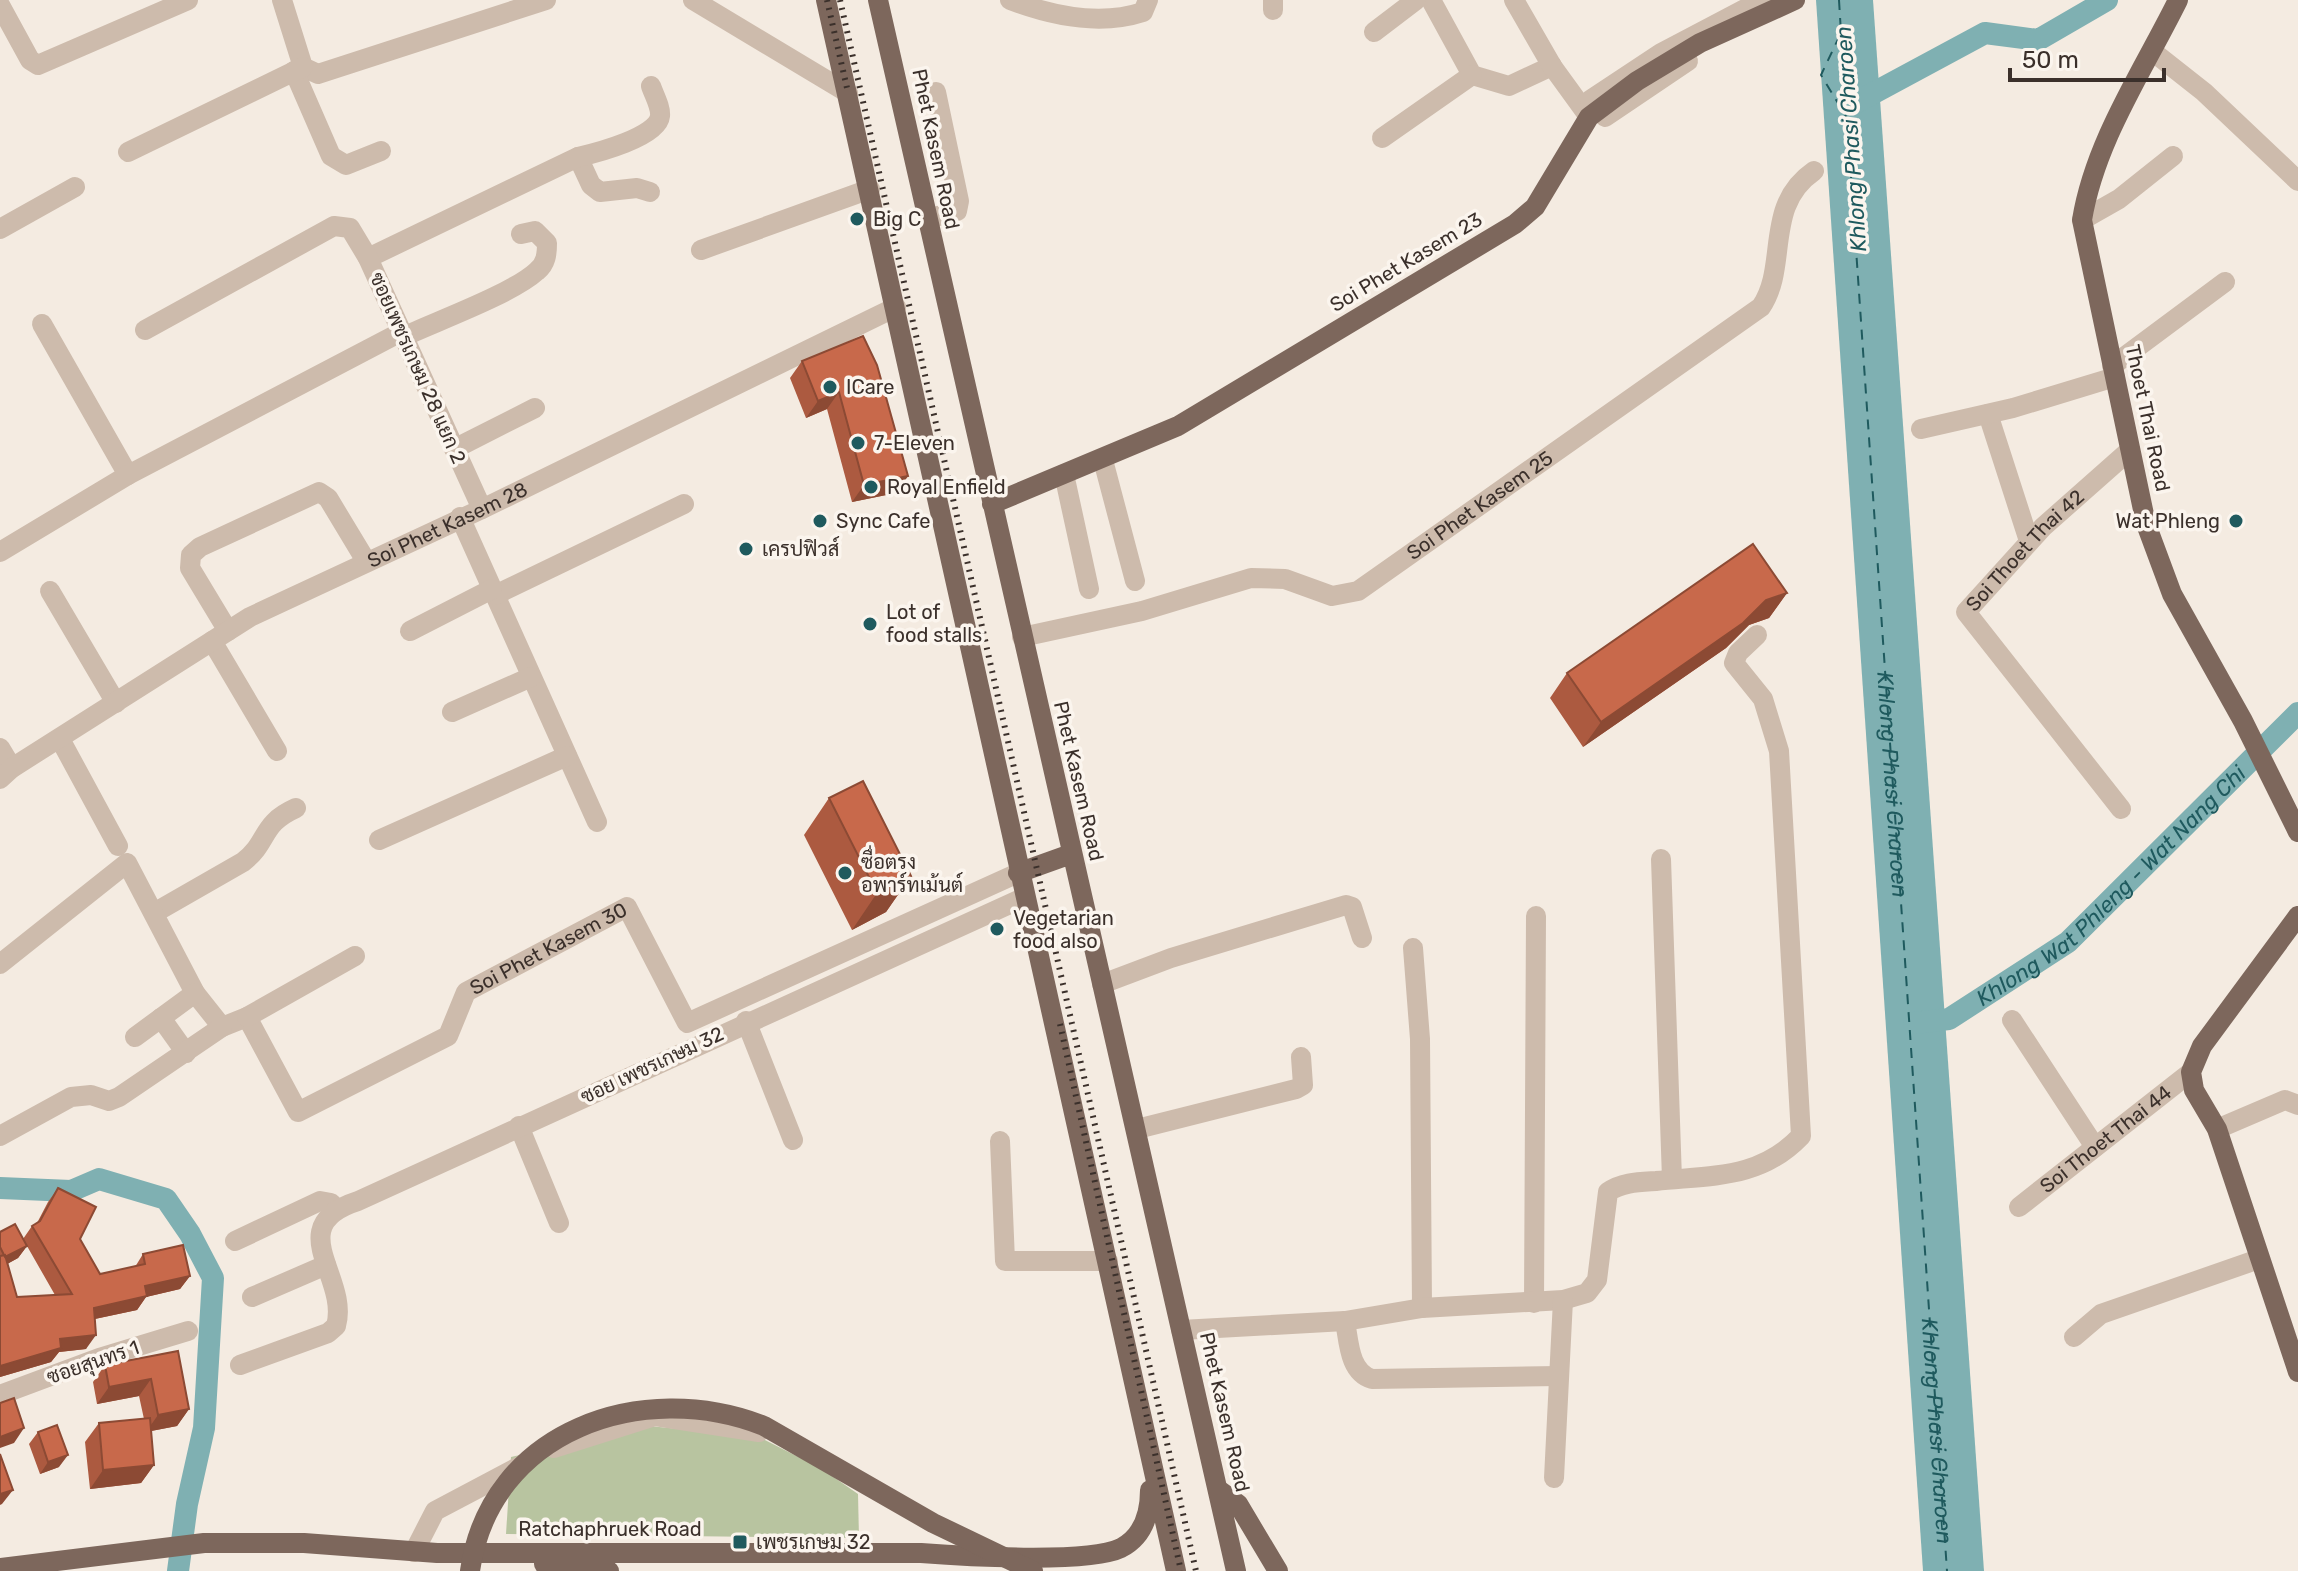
<svg xmlns="http://www.w3.org/2000/svg" width="2298" height="1571" font-family="Rubik,Sarabun,sans-serif">
	<style>
		.green { fill: #b8c4a0 }
		.water { fill: #7fb0b2 }
		.lines { fill: none; stroke-linecap: round; stroke-linejoin: round }
		.canal { stroke: #7fb0b2; stroke-width: 22 }
		.ferry { stroke: #1f5a5e; stroke-width: 2; stroke-dasharray: 10 8; stroke-linecap: butt }
		.minor { stroke: #cdbbac; stroke-width: 20 }
		.major { stroke: #7d675c; stroke-width: 20 }
		.rail { stroke: #3b302b; stroke-width: 6; stroke-dasharray: 2 6; stroke-linecap: butt }
		.major-bridge { stroke: #7d675c; stroke-width: 20 }
		.wall { fill: #ac5a40; fill-rule: evenodd }
		.shaded-wall { fill: #8c4a34 }
		.building { fill: #c8694b; stroke: #8c4a34; stroke-width: 2 }
		.poi-dot { fill: #1f5a5e; stroke: #fbf5ee; stroke-width: 3 }
		.labels { text-anchor: middle; dominant-baseline: central; stroke-width: 7; stroke-linejoin: round; paint-order: stroke }
		.street-label { font-size: 20px; fill: #3b302b; stroke: #fbf5ee }
		.poi-label { font-size: 20px; fill: #3b302b; stroke: #fbf5ee; text-anchor: start }
		.water-label { font-size: 22px; font-style: italic; fill: #1f5a5e; stroke: #fbf5ee }
	</style>
	<rect width="100%" height="100%" fill="#f4ebe1"/>
	<path class="green" d="M649,1426L759,1437L822,1469L858,1494L859,1538L506,1534L511,1457Z"/>
	<path class="water" d="M1816,0H1873L1984,1571H1923Z"/>
	<g class="lines">
		<g class="canal">
			<path d="M1855,103L1985,33L2038,40L2107,0"/>
			<path id="s1" d="M1914,1023L1949,1019L2068,942L2298,713"/>
			<path d="M0,1188L71,1191L99,1179L166,1199L190,1234L213,1278L204,1428L187,1504L178,1571"/>
		</g>
		<path class="ferry" id="s2" d="M1839,0L1841,33L1821,75L1847,118L1947,1571"/>
		<g class="minor">
			<path d="M282,0L303,67L318,74L546,0"/>
			<path d="M693,0L848,93"/>
			<path d="M1010,0C1052,16 1100,26 1143,12L1148,0"/>
			<path d="M1431,0L1472,75L1509,86L1552,66"/>
			<path d="M1514,0L1552,66L1589,117"/>
			<path d="M0,5L30,60L38,65L188,0"/>
			<path d="M1273,10V0"/>
			<path d="M1374,32L1416,0"/>
			<path d="M2152,51L2204,92L2298,181"/>
			<path d="M294,71L331,156L346,165L381,151"/>
			<path d="M1590,100L1661,53L1762,0"/>
			<path d="M1605,117L1688,61"/>
			<path d="M1382,138L1472,75"/>
			<path d="M128,152L303,67"/>
			<path d="M578,157L591,185L600,192L637,188L650,192"/>
			<path d="M927,219L957,211L959,201L936,92"/>
			<path d="M2082,220L2119,199L2173,156"/>
			<path d="M0,229L75,187"/>
			<path d="M701,250L870,189"/>
			<path d="M368,258L578,157C596,153 658,137 660,116C661,107 654,95 651,86"/>
			<path d="M42,324L128,475"/>
			<path d="M145,330L334,226L350,228L368,258L482,509"/>
			<path d="M403,337C437,321 512,294 537,271C546,264 547,254 547,243L535,231L521,234"/>
			<path d="M2112,366L2225,282"/>
			<path d="M1988,414L2029,541"/>
			<path d="M1921,429L2013,408L2115,377"/>
			<path d="M454,449L535,408"/>
			<path d="M1103,460L1135,581"/>
			<path d="M1064,474L1089,589"/>
			<path d="M460,517L597,822"/>
			<path d="M0,552L128,475L401,332"/>
			<path d="M50,591L116,703"/>
			<path d="M495,595L684,504"/>
			<path d="M228,631L190,568L191,555L200,547L319,492L328,498L366,561"/>
			<path d="M410,631L492,589"/>
			<path id="s3" d="M1022,637L1142,611L1251,578L1285,579L1332,596L1358,591L1761,307C1789,266 1763,206 1814,171"/>
			<path d="M212,641L277,751"/>
			<path d="M452,712L531,677"/>
			<path d="M60,739L118,846"/>
			<path d="M0,748L12,768"/>
			<path id="s4" d="M0,779L12,768L250,617L482,509L896,307"/>
			<path id="s5" d="M2121,809L1966,612L2043,527L2130,450"/>
			<path d="M379,840L567,756"/>
			<path d="M1661,859L1672,1179"/>
			<path d="M154,913L243,862C269,842 260,824 296,808"/>
			<path d="M1413,948L1420,1039L1422,1308"/>
			<path id="s6" d="M0,964L127,863L195,993L222,1027L247,1017L298,1112L448,1036L466,992L627,907L687,1023L1018,873"/>
			<path d="M1102,984L1171,958L1346,905L1352,907L1362,938"/>
			<path d="M247,1017L355,956"/>
			<path d="M161,1018L186,1053"/>
			<path d="M2012,1020L2095,1147"/>
			<path d="M746,1021L793,1140"/>
			<path d="M135,1037L195,993"/>
			<path d="M519,1126L559,1223"/>
			<path d="M1137,1129L1296,1089L1303,1085L1301,1057"/>
			<path d="M2217,1129L2285,1100L2298,1105"/>
			<path d="M0,1136L71,1097L91,1095L109,1101L119,1097L222,1027"/>
			<path d="M1000,1141L1005,1261H1108"/>
			<path id="s7" d="M2019,1207L2191,1072"/>
			<path d="M235,1241L320,1201L331,1203L335,1208"/>
			<path d="M252,1297L326,1265"/>
			<path d="M1534,1303L1536,916"/>
			<path d="M1345,1321C1349,1342 1349,1372 1372,1379L1559,1376"/>
			<path d="M1181,1330L1345,1321L1422,1308L1563,1300L1587,1293L1597,1280L1608,1192C1622,1182 1640,1182 1656,1181C1713,1175 1760,1179 1801,1136L1779,751L1763,699L1734,663L1738,653L1757,635"/>
			<path d="M2074,1337L2101,1314L2259,1259"/>
			<path d="M240,1365L328,1333L336,1326C350,1277 280,1226 358,1201L1025,897"/>
			<path d="M0,1395L99,1358L188,1331"/>
			<path d="M554,1448L655,1416L759,1432"/>
			<path d="M1554,1478L1563,1300"/>
			<path d="M414,1552L435,1511L522,1465"/>
		</g>
		<path class="major" d="M826,0L1176,1571
			M878,0L1236,1571
			M2178,0C2143,71 2095,141 2082,220L2146,524L2172,594L2243,721L2298,832
			M992,504L1178,426L1515,224L1535,207L1589,117L1637,81L1700,43L1795,0
			M1018,873L1071,854
			M2298,916L2202,1046L2191,1072L2194,1090L2217,1129L2298,1372
			M1219,1490L1238,1504L1278,1571
			M544,1564L609,1571
			M0,1568L204,1543H304L437,1553H921C961,1556 1088,1564 1121,1548C1144,1536 1150,1513 1150,1490"/>
		<path class="rail" d="M827,0L847,88
			M840,0L1196,1571
			M1060,1024L1181,1571"/>
		<path class="major-bridge" d="M470,1571C490,1430 643,1378 764,1426L933,1523L1033,1571"/>
	</g>
	<path class="wall" d="M863,336L908,476L896,493L852,502L827,409L806,418L790,378L802,361Z
		M1787,593L1769,618L1749,625L1726,648L1583,747L1550,698L1567,673Z
		M829,798L911,876L886,912L852,930L804,835Z
		M58,1188L80,1239L100,1274L135,1267L143,1254L190,1276L180,1289L146,1297L137,1310L95,1319L86,1349L59,1352L51,1362L0,1377V1232L23,1239L32,1226L37,1223L48,1202ZM27,1246L55,1295L17,1297L7,1264L18,1258Z
		M178,1351L189,1409L177,1426L151,1431L154,1465L141,1483L90,1489L85,1442L99,1423L144,1419L139,1396L97,1404L93,1382L105,1365Z
		M38,1432L59,1467L40,1474L29,1444Z"/>
	<path class="shaded-wall" d="M839,392L827,409L806,418L818,401Z
		M908,476L896,493L852,502L864,485Z
		M1787,593L1769,618L1749,625L1726,648L1583,747L1601,722L1766,600Z
		M911,876L886,912L852,930L877,893Z
		M27,1246L18,1258L0,1268L5,1257Z
		M190,1276L180,1289L146,1297L137,1310L85,1321L94,1308L145,1286Z
		M96,1335L86,1349L59,1352L51,1362L0,1377V1366L60,1339Z
		M151,1379L139,1396L97,1404L109,1387Z
		M189,1409L177,1426L146,1432L158,1415Z
		M24,1428L14,1443L0,1448V1437Z
		M68,1455L59,1467L40,1474L48,1462Z
		M154,1465L141,1483L90,1489L103,1470Z
		M13,1490L2,1504L0,1505V1494Z"/>
	<path class="building" d="M863,336L877,365L908,476L864,485L839,392L818,401L802,361Z
		M1753,544L1787,593L1766,600L1743,623L1601,722L1567,673Z
		M863,781L911,876L877,893L829,798Z
		M58,1188L96,1207L80,1239L100,1274L145,1264L143,1254L183,1245L190,1276L145,1286L147,1296L94,1308L96,1335L60,1339L61,1348L0,1366V1256L5,1255L17,1297L72,1294L32,1226L40,1221Z
		M15,1224L27,1246L5,1257L0,1247V1232Z
		M178,1351L189,1409L158,1415L151,1379L109,1387L105,1365Z
		M14,1398L24,1428L0,1437V1403Z
		M150,1418L154,1465L103,1470L99,1423Z
		M57,1425L68,1455L48,1462L38,1432Z
		M0,1454L13,1490L0,1494Z"/>
	<g class="poi-dot">
		<circle cx="857" cy="219" r="8"/>
		<circle cx="830" cy="387" r="8"/>
		<circle cx="858" cy="443" r="8"/>
		<circle cx="871" cy="487" r="8"/>
		<circle cx="820" cy="521" r="8"/>
		<circle cx="2236" cy="521" r="8"/>
		<circle cx="746" cy="549" r="8"/>
		<circle cx="870" cy="624" r="8"/>
		<circle cx="845" cy="873" r="8"/>
		<circle cx="997" cy="929" r="8"/>
		<rect x="732" y="1534" width="16" height="16" rx="4"/>
	</g>
	<g class="labels">
		<g class="street-label">
			<text transform="translate(936 149) rotate(78)">Phet Kasem Road</text>
			<text transform="translate(1406 262) rotate(-31)">Soi Phet Kasem 23</text>
			<text transform="translate(418 368) rotate(66)">ซอยเพชรเกษม 28 แยก 2</text>
			<text transform="translate(2148 418) rotate(78)">Thoet Thai Road</text>
			<text stroke="none"><textPath href="#s3" startOffset="496">Soi Phet Kasem 25</textPath></text>
			<text stroke="none"><textPath href="#s4" startOffset="516">Soi Phet Kasem 28</textPath></text>
			<text stroke="none"><textPath href="#s5" startOffset="336">Soi Thoet Thai 42</textPath></text>
			<text transform="translate(1079 781) rotate(77)">Phet Kasem Road</text>
			<text stroke="none"><textPath href="#s6" startOffset="796">Soi Phet Kasem 30</textPath></text>
			<text transform="translate(652 1065) rotate(-25)">ซอย เพชรเกษม 32</text>
			<text stroke="none"><textPath href="#s7" startOffset="110">Soi Thoet Thai 44</textPath></text>
			<text transform="translate(93 1362) rotate(-19)">ซอยสุนทร 1</text>
			<text transform="translate(1225 1412) rotate(77)">Phet Kasem Road</text>
			<text x="610" y="1529">Ratchaphruek Road</text>
		</g>
		<g class="poi-label">
			<text x="873" y="219">Big C</text>
			<text x="846" y="387">ICare</text>
			<text x="874" y="443">7-Eleven</text>
			<text x="887" y="487">Royal Enfield</text>
			<text x="836" y="521">Sync Cafe</text>
			<text x="2220" y="521" text-anchor="end">Wat Phleng</text>
			<text x="762" y="549">เครปฟิวส์</text>
			<text x="886" y="612">Lot of<tspan x="886" dy="23">food stalls</tspan></text>
			<text x="861" y="862">ซื่อตรง<tspan x="861" dy="23">อพาร์ทเม้นต์</tspan></text>
			<text x="1013" y="918">Vegetarian<tspan x="1013" dy="23">food also</tspan></text>
			<text x="756" y="1542">เพชรเกษม 32</text>
		</g>
		<g class="water-label">
			<text transform="translate(1851 139) rotate(-94)">Khlong Phasi Charoen</text>
			<text stroke="none"><textPath href="#s2" startOffset="798">Khlong Phasi Charoen</textPath></text>
			<text stroke="none"><textPath href="#s1" startOffset="246">Khlong Wat Phleng - Wat Nang Chi</textPath></text>
			<text stroke="none"><textPath href="#s2" startOffset="1446">Khlong Phasi Charoen</textPath></text>
		</g>
	</g>
	<path d="M2010 68v12h154v-12" fill="none" stroke="#3b302b" stroke-width="4"/>
	<text x="2022" y="68" font-size="24" fill="#3b302b" stroke="#fbf5ee" stroke-width="6" paint-order="stroke">50 m</text>
</svg>
